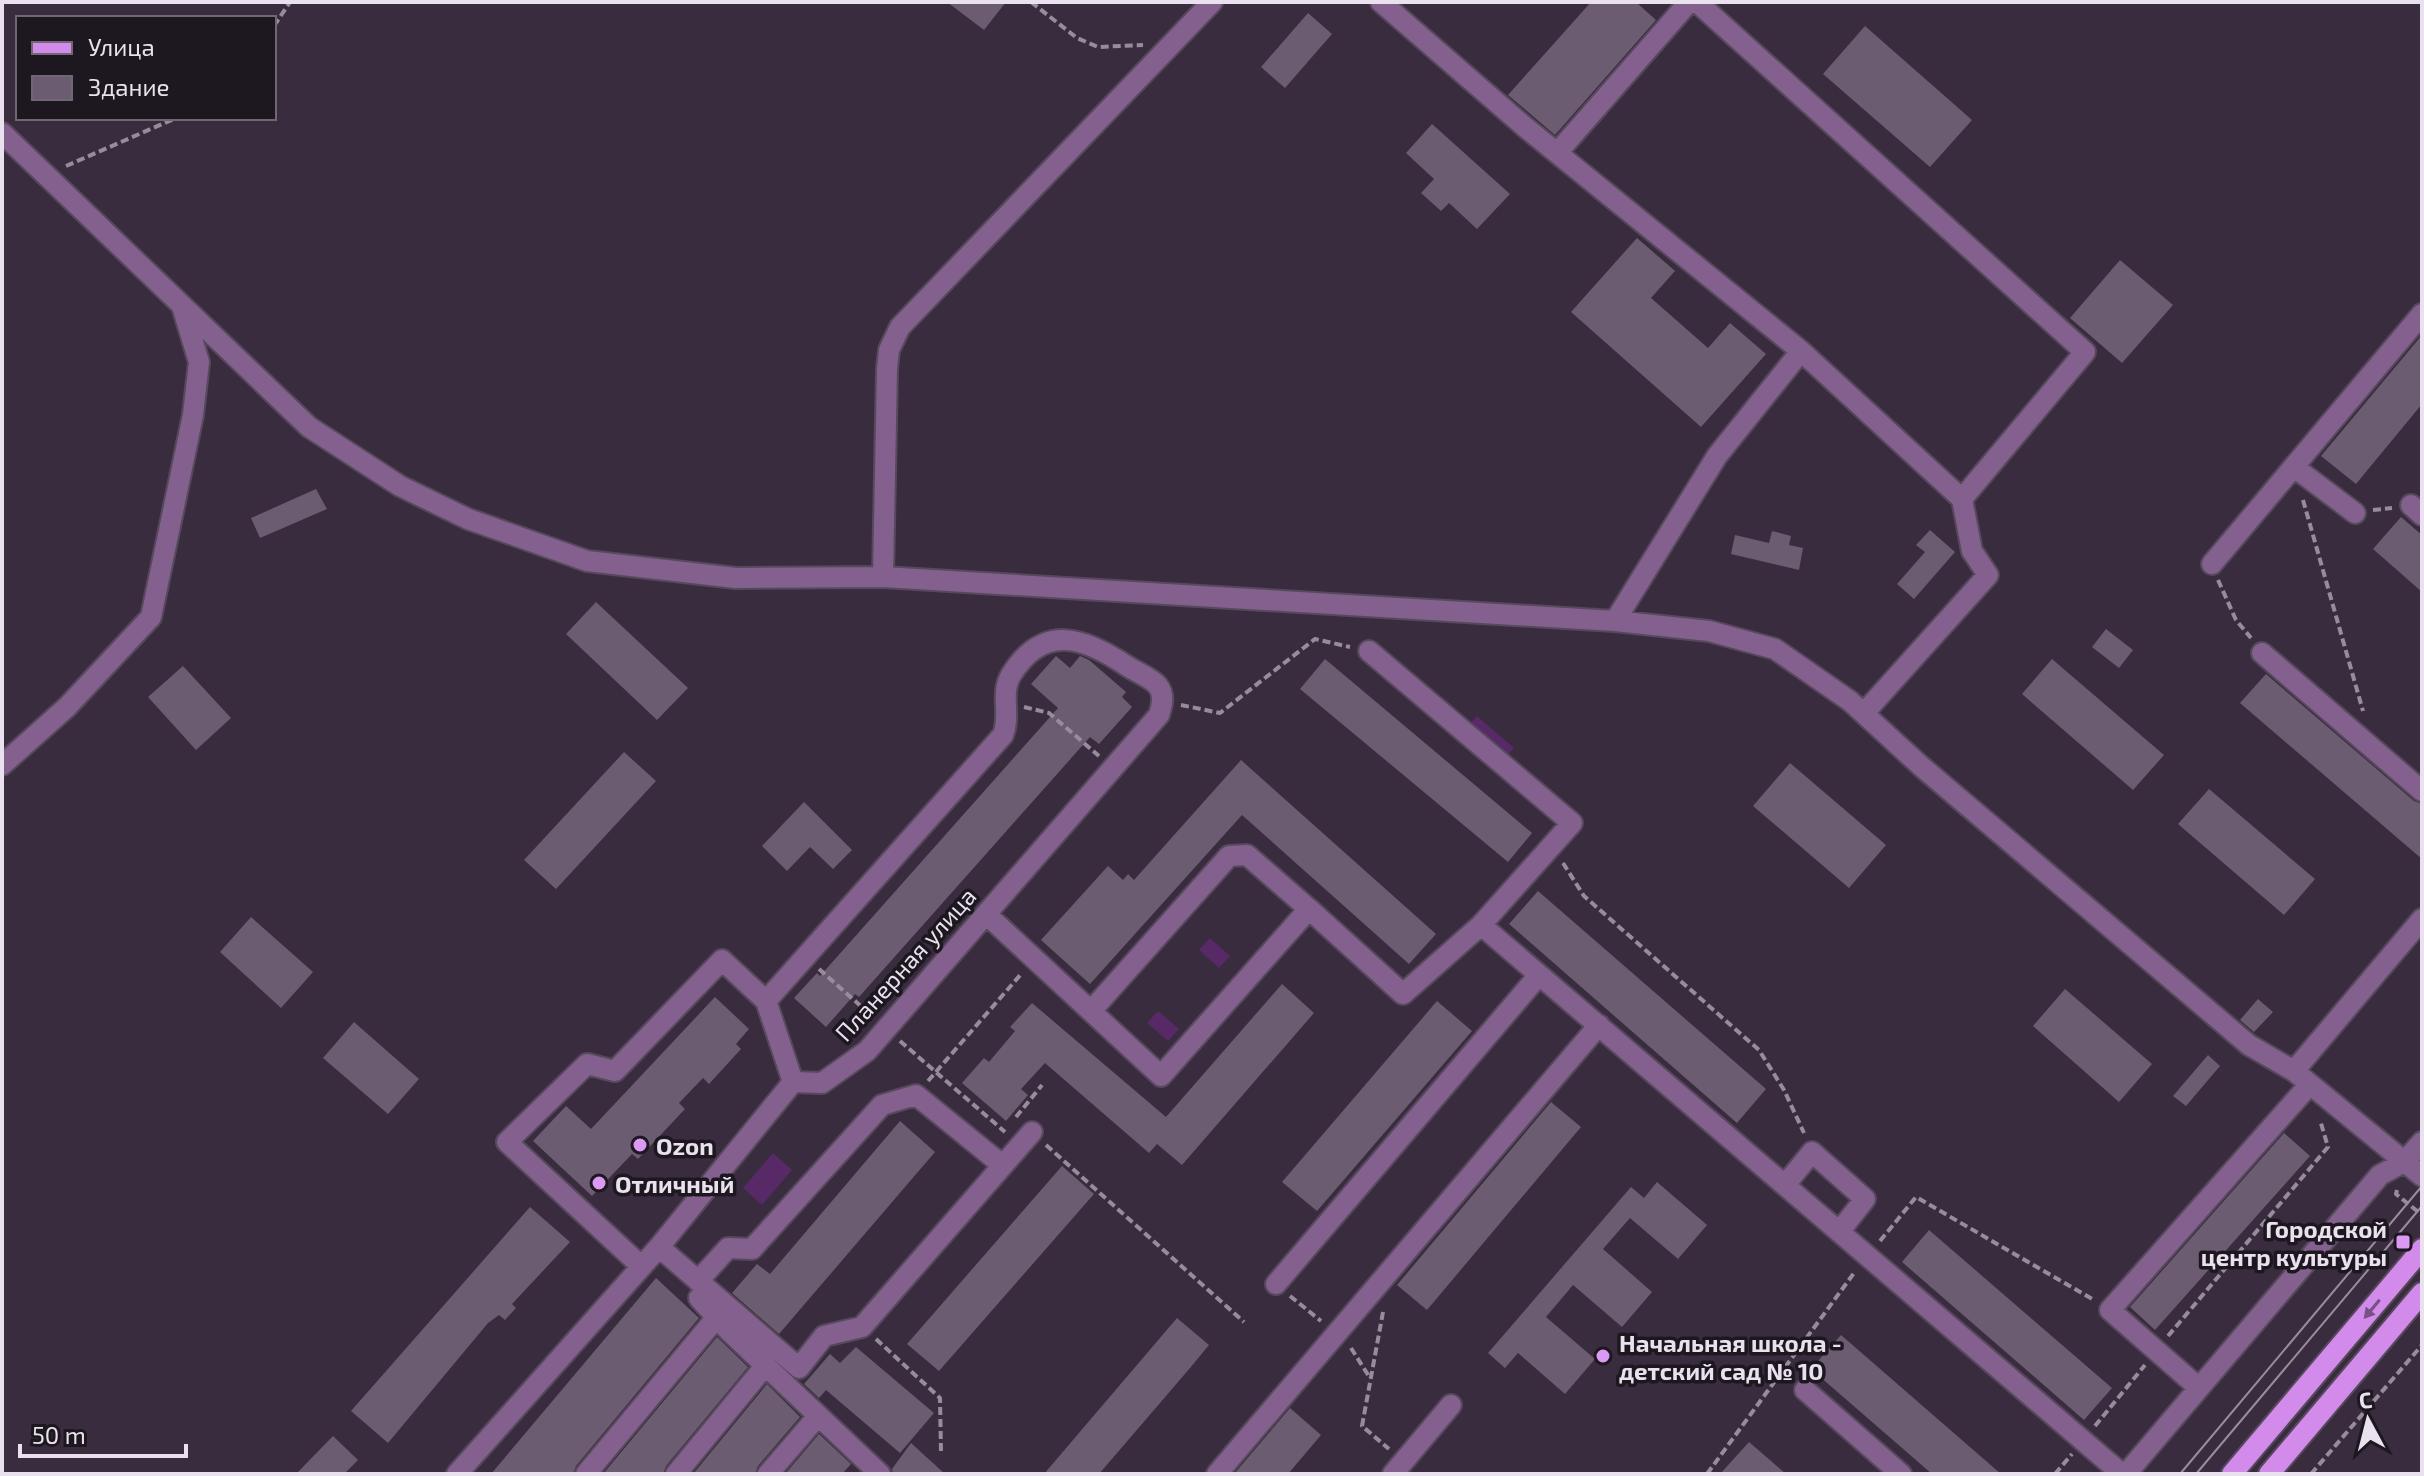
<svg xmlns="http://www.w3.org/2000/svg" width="2424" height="1476" font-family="'Exo 2',sans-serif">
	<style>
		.green { fill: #572966 }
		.building { fill: #6b5c71 }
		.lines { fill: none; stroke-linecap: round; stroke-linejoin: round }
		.minor-casing { stroke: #56495b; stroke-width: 24 }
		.major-casing { stroke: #56495b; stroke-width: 24 }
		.path { stroke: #978c9c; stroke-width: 4; stroke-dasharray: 8 4; stroke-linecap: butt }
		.minor { stroke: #83608e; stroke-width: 20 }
		.major { stroke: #d28beb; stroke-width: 20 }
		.tram { stroke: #998d9d; stroke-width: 2 }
		.oneway { fill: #785186 }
		.poi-dot { fill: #dc99f4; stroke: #1d1720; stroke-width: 3 }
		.labels { text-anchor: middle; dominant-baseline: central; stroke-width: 7; stroke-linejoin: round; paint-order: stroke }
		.street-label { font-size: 24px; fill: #eae1ee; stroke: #1d1720 }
		.poi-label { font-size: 24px; font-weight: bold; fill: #eae1ee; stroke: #1d1720; text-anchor: start }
	</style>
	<rect width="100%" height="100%" fill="#3a2c3f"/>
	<path class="green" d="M1477,716L1514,748L1505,758L1468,726Z
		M1210,938L1230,956L1219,968L1199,950Z
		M1158,1011L1179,1029L1168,1041L1147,1023Z
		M773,1153L792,1170L762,1205L743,1188Z"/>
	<path class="building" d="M947,2H1006L984,30Z
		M1591,2H1636L1656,20L1555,135L1508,95Z
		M1308,13L1332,34L1285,88L1261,67Z
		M1865,26L1972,120L1930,167L1823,74Z
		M1432,124L1510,194L1477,229L1449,203L1441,211L1421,193L1434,179L1406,153Z
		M1637,238L1675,271L1651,298L1708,348L1730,323L1766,354L1701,427L1571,312Z
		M2120,260L2173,305L2122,363L2070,318Z
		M2422,335V404L2356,484L2321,456Z
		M316,489L327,509L260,538L251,518Z
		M2401,517L2422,535V592L2373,549Z
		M1930,530L1955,552L1914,599L1897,584L1925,552L1916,545Z
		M1772,531L1791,536L1789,545L1803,548L1799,570L1731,554L1735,535L1769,543Z
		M596,602L688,688L657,720L566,634Z
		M2106,629L2133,650L2119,668L2092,647Z
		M1056,656L1070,668L1080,656L1089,660L1126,692L1122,697L1132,707L1099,744L1090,737L859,997L855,994L826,1027L794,998L817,973L820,976L1058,708L1031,684Z
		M1325,659L1532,833L1508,862L1300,689Z
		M2052,659L2164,755L2133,790L2022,694Z
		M183,666L231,718L196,750L148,697Z
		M2266,674L2414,801L2422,804V859L2240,703Z
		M624,752L656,781L556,889L524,860Z
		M1241,760L1436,934L1409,964L1242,815L1090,984L1041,940L1108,866L1123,880L1128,874L1134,880Z
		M1790,763L1886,845L1849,888L1753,806Z
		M2209,789L2315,879L2284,915L2178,824Z
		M804,802L852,850L833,869L810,847L787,871L762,846Z
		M1538,891L1766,1089L1737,1123L1509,924Z
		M251,917L313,972L281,1008L220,952Z
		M1282,984L1314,1013L1182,1165L1157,1144L1149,1153L1045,1063L1021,1089L1028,1095L1006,1121L962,1083L984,1058L989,1062L1015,1031L1010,1027L1032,1003L1166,1117Z
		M2065,989L2152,1064L2119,1102L2033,1026Z
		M715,997L749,1029L736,1044L741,1049L709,1084L703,1078L679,1103L685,1109L638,1159L632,1154L592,1196L533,1141L566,1106L591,1129Z
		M2258,999L2273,1012L2254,1032L2240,1020Z
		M1437,1001L1472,1031L1317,1211L1282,1182Z
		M354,1022L419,1079L388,1114L323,1058Z
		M2208,1055L2220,1066L2186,1106L2173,1096Z
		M1551,1102L1581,1127L1427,1310L1397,1285Z
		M900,1121L935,1152L779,1334L732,1293L757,1264L770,1274Z
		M2284,1133L2310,1156L2155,1330L2130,1307Z
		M1062,1166L1094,1194L939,1371L907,1344Z
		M1657,1182L1707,1225L1678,1259L1630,1218L1603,1249L1652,1292L1622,1327L1573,1285L1546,1317L1595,1359L1565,1394L1518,1353L1505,1368L1488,1353L1631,1187L1644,1198Z
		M530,1207L570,1242L512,1304L516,1308L505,1320L499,1315L488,1323L388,1443L351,1411Z
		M1929,1230L2112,1388L2084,1420L1902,1262Z
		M656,1278L699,1318L576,1466L573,1474H491Z
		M1177,1318L1209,1345L1190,1368L1099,1474H1044Z
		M1841,1335L2001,1474H1932L1811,1369Z
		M717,1337L748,1367L666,1466L663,1474H603Z
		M856,1347L934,1413L900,1453L826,1390L819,1398L804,1384L830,1354L840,1363Z
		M767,1384L800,1417L758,1466L755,1474H693Z
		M1290,1408L1321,1435L1288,1474H1234Z
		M819,1434L851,1464L842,1474H785Z
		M333,1436L358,1460L344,1474H296Z
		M1749,1442L1786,1474H1720Z
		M911,1443L945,1474H893L892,1469Z"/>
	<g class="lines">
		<defs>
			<path id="minor" d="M1212,2L900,327L889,350L887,369L883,577L1615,621L1709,631L1775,649L1850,701L1922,767L2249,1045L2294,1071L2422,1176
				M1381,2L1525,127L1801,351L1717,456L1615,621
				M1697,2L2085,352L1962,499L1801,351
				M2,133L309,427L400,486L468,519L587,561L736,578L883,577
				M1557,153L1689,2
				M2294,467L2355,513
				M2411,505L2422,515
				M2212,564L2422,314
				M2262,653L2422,791
				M1864,713L1988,575L1972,551L1962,499
				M2,765L67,707L151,617L193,415L199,362L182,306
				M986,914L1161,1076L1309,909L1403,994L1481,925L1572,823L1369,651
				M1481,925L2122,1474
				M1091,1011L1229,856L1247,855L1309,909
				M2294,1071L2422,919
				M1785,1185L1812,1152L1865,1199L1839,1232
				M659,1247L799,1368L824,1336L862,1327L1032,1132
				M641,1266L507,1142L587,1064L615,1071L722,960L766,1001L793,1082
				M698,1281L728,1248L752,1249L882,1105L916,1095L1001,1164
				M1276,1284L1539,975
				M699,1298L729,1331L880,1474
				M2199,1388L2110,1310L2310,1084
				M1805,1390L1901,1474
				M457,1474L659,1247L793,1082L822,1083L867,1051L1159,715C1162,706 1165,695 1158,686C1152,678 1136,672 1127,666C1085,638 1044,622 1011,675C1000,693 1011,715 1003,735L766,1001
				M586,1474L717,1317
				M676,1474L765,1366
				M768,1474L818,1416
				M1217,1474L1599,1025
				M1393,1474L1451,1405
				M2126,1474L2380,1175L2404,1162L2422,1142"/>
			<path id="major" d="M2232,1474L2422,1249
				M2269,1474L2422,1293"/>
		</defs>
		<use href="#minor" class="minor-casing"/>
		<use href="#major" class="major-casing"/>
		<path class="path" d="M1031,2L1077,38L1098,47L1143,45
			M274,26L290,2
			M66,166L176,118
			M2303,500L2363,711
			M2373,510L2392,508
			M2218,580L2236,620L2251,638
			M1181,705L1220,713L1315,639L1350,647
			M1024,707L1049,713L1099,756
			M1563,863L1584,896L1759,1050L1784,1090L1804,1133
			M819,969L872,1016
			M900,1041L1005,1132
			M928,1081L1022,973
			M1016,1117L1042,1085
			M1046,1145L1244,1322
			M2397,1190L2396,1194L2422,1215
			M1880,1241L1916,1197L2094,1300
			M1290,1296L1321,1321
			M1383,1312L1362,1426L1389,1449
			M2168,1336L2328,1147L2320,1120
			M876,1339L940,1398L941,1452
			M1351,1348L1370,1378
			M2095,1426L2145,1365
			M1707,1474L1854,1273
			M2055,1474L2072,1454
			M2311,1474L2422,1345"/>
		<use href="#minor" class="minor"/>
		<use href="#major" class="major"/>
		<path class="tram" d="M2180,1474L2422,1186
			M2196,1474L2422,1206"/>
	</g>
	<defs><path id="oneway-solid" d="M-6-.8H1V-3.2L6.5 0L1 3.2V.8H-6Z" transform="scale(2)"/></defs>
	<use class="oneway" href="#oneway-solid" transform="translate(2372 1309) rotate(130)"/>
	<g class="poi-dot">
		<circle cx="640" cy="1145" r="8"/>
		<circle cx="599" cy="1183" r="8"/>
		<rect x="2395" y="1234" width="16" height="16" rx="4"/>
		<circle cx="1603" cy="1356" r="8"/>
	</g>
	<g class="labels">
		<g class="street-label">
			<text transform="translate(905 964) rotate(-48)">Планерная улица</text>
		</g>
		<g class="poi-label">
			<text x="656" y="1145">Ozon</text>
			<text x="615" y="1183">Отличный</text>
			<text x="2387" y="1228" text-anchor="end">Городской<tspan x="2387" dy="28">центр культуры</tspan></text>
			<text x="1619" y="1342">Начальная школа -<tspan x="1619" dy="28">детский сад № 10</tspan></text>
		</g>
	</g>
	<rect width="2424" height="1476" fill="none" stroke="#eae1ee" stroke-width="8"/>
	<rect x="16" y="16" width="260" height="104" fill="#1d1720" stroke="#6f6872" stroke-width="2"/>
	<rect x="32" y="42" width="40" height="12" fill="#d28beb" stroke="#6f6872" stroke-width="2"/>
	<text x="88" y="56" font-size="24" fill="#eae1ee">Улица</text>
	<rect x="32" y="76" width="40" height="24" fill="#6b5c71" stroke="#6f6872" stroke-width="2"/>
	<text x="88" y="96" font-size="24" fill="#eae1ee">Здание</text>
	<g transform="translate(2368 1420) rotate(353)" stroke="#1d1720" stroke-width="6" paint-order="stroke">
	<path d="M0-6L14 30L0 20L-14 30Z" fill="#eae1ee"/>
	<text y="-12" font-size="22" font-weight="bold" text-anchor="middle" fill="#eae1ee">С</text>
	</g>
	<path d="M20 1444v12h166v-12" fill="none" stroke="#eae1ee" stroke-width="4"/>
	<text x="32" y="1444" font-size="24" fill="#eae1ee" stroke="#1d1720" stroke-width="6" paint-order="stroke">50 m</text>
</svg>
